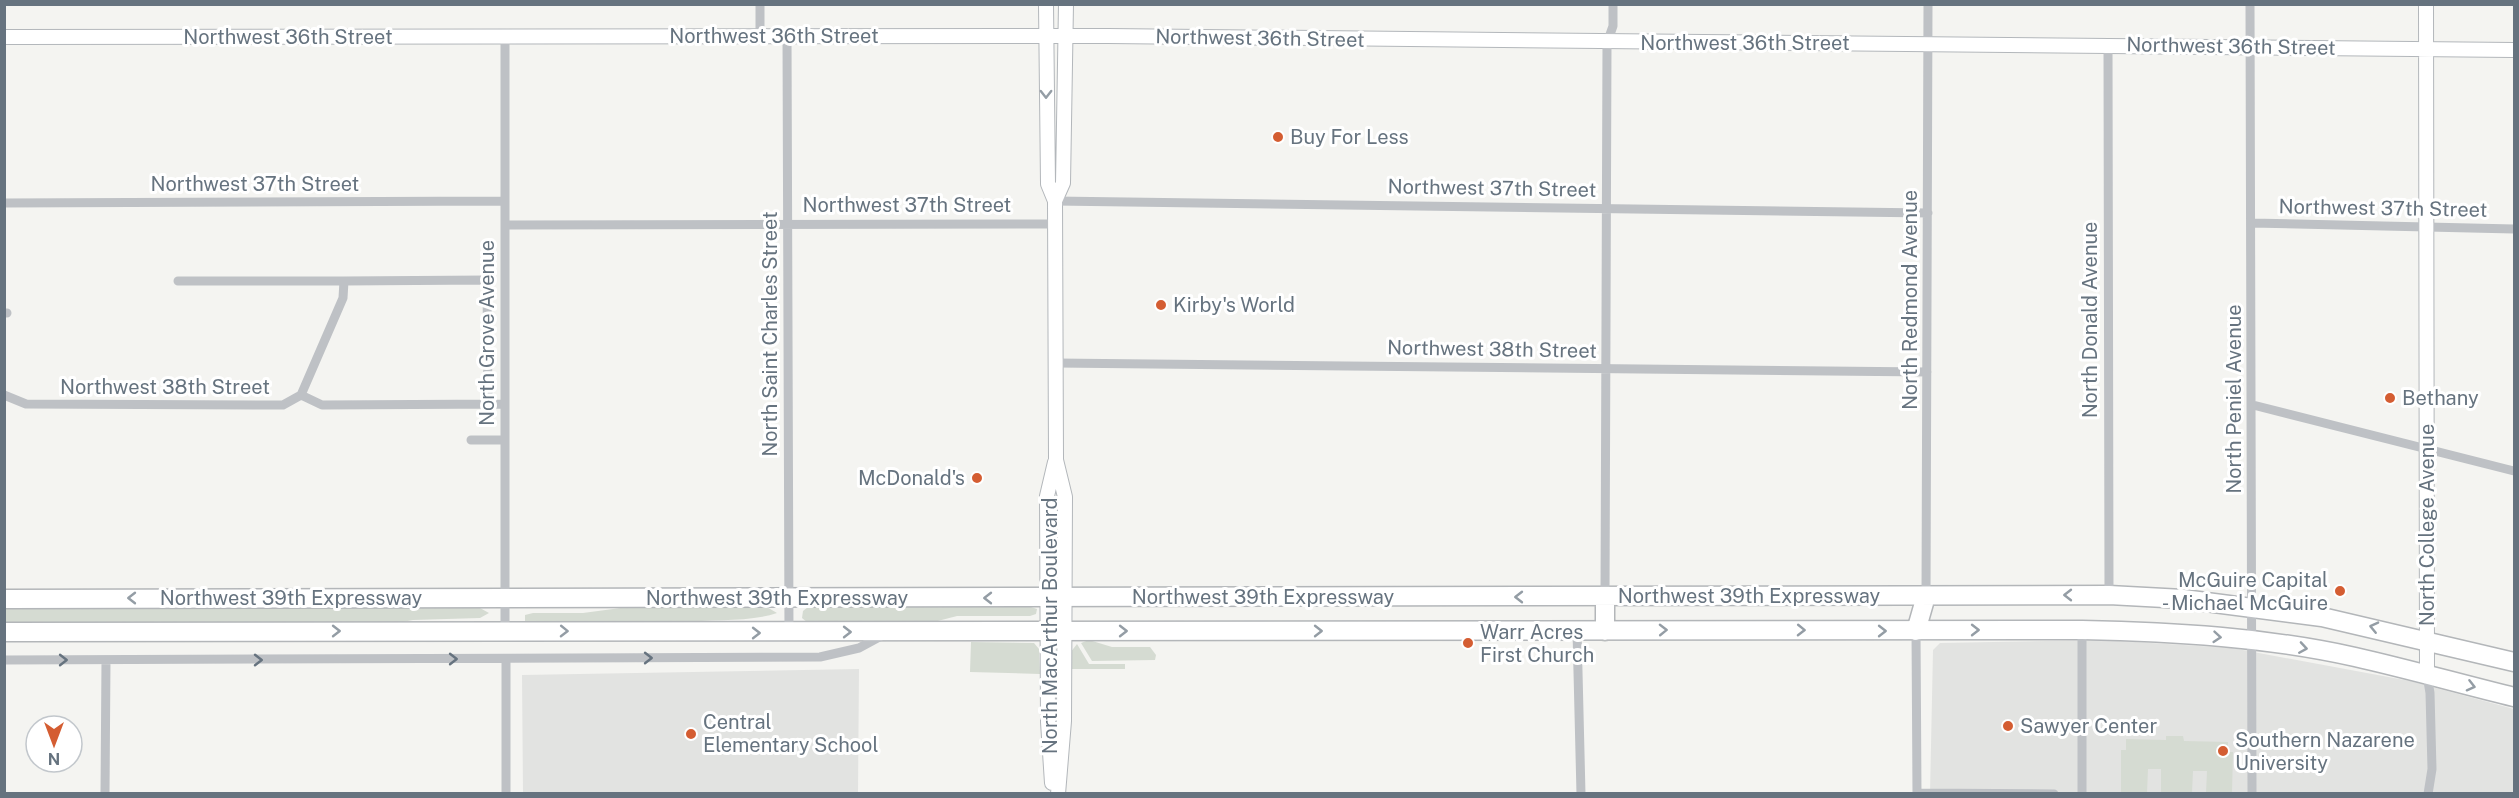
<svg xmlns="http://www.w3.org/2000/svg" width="2519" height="798" font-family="'Public Sans',sans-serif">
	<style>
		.built { fill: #e2e3e1 }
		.green { fill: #d5dbd2 }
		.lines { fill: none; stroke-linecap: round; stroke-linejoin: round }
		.secondary-casing { stroke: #b3b7bb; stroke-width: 16 }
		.highway-casing { stroke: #b3b6b9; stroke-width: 21 }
		.street { stroke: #bec1c5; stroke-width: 9 }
		.secondary { stroke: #fff; stroke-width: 14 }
		.highway { stroke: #fff; stroke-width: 18 }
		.oneway { stroke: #949da5 }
		.oneway2 { stroke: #66737f }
		.poi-dot { fill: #d45d32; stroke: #fff; stroke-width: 2 }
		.labels { text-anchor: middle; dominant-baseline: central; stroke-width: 6; stroke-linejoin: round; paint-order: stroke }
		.street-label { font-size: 20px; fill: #66737f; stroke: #fff }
		.poi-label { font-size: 20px; fill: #66737f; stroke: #fff; text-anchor: start }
	</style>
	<rect width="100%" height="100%" fill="#f4f4f1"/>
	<path class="built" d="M2103,640L2232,648L2410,681L2514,709V793L1930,794L1933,650L1940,643Z
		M859,669L858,793H523L522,675Z"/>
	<path class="green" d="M765,606L777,613C748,623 712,618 681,623L525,621V615L533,613H583L628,607Z
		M808,607H1031L1037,609L1036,614L1030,616H957L930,623H808L802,618L803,611Z
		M4,608H480L489,613L480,618L413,620L392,624L5,625Z
		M1089,640L1112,647H1150L1156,655L1155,660L1092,661L1081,643Z
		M971,642L1034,643L1039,649L1040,674L970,672Z
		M1077,644L1089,664H1125V669H1070V653Z
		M2166,736H2183L2184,741L2228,742V752H2233L2232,793H2206L2207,771H2193L2192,793H2161V769H2148L2147,793H2121V750H2126V739L2166,740Z"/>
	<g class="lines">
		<defs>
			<path id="secondary" d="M1046,4L1048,184L1055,201L1056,460L1065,497L1064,721L1058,794
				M2426,4C2427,228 2425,452 2427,675
				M4,37L1108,36L2514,50
				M1055,201L1063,183L1066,4
				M1052,783L1048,722L1047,496L1055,462"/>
			<path id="highway" d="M4,599L2109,595L2183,599L2322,617L2514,662
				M1605,631V597
				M1916,631L1926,596
				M4,632L2082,630C2174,632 2265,637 2355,657C2408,669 2461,684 2514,697"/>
		</defs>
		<use href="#secondary" class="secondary-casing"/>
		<use href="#highway" class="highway-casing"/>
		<path class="street" d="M760,4V36
			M2250,4L2252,794
			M505,36V630
			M787,36L789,632
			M2108,45L2109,595
			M1055,201L1928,213
			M4,203L505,201
			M2252,223L2514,229
			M506,225L1055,224
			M178,281H344L343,298L301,395
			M344,281L487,280L488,404
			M4,313H7
			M1056,363L1927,372
			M4,395L26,404L283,405L301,395L322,405L504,404
			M2253,405L2514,471
			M471,440H504
			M1926,596L1928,4
			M1605,597L1607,43L1613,26V4
			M1577,631L1581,794
			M1916,631L1917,794
			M506,659V794
			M4,660L820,657L859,648L883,635
			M2427,675L2430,693L2432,769L2428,794
			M1917,793L2054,794
			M105,794L106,660
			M2082,794V630"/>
		<use href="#secondary" class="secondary"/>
		<use href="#highway" class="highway"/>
	</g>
	<defs><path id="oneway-chevron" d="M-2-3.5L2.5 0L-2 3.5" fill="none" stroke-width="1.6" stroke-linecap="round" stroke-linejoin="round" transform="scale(1.5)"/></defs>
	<g class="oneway">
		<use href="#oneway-chevron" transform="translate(1046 94) rotate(90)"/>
		<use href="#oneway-chevron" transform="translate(2068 595) rotate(180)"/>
		<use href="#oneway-chevron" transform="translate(1519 597) rotate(180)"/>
		<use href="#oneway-chevron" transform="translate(132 598) rotate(180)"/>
		<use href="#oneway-chevron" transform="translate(988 598) rotate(180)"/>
		<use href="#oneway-chevron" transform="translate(2374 627) rotate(-167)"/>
		<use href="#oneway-chevron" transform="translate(1663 630) rotate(-1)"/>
		<use href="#oneway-chevron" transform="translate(1801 630) rotate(1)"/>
		<use href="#oneway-chevron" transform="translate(1975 630)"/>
		<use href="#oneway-chevron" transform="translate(336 631)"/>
		<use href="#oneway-chevron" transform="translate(564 631) rotate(1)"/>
		<use href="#oneway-chevron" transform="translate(1123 631)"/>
		<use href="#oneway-chevron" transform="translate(1318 631)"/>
		<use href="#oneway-chevron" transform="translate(1882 631)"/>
		<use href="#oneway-chevron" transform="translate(847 632)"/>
		<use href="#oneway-chevron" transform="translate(756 633)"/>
		<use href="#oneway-chevron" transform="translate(2217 637) rotate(5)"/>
		<use href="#oneway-chevron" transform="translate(2303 648) rotate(9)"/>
		<use href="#oneway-chevron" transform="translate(2471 686) rotate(14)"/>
	</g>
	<g class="oneway2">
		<use href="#oneway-chevron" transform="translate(648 658)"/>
		<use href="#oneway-chevron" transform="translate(453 659)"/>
		<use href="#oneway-chevron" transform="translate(63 660)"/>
		<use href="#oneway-chevron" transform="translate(258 660)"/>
	</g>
	<g class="poi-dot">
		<circle cx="1278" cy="137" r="6"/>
		<circle cx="1161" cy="305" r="6"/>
		<circle cx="2390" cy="398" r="6"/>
		<circle cx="977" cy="478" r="6"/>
		<circle cx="2340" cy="591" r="6"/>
		<circle cx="1468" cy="643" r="6"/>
		<circle cx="2008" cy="726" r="6"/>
		<circle cx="691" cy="734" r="6"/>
		<circle cx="2223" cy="751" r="6"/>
	</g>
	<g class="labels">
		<g class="street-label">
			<text x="774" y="36">Northwest 36th Street</text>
			<text x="288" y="37">Northwest 36th Street</text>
			<text transform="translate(1260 38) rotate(1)">Northwest 36th Street</text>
			<text x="1745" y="43">Northwest 36th Street</text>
			<text transform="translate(2231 46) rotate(1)">Northwest 36th Street</text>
			<text x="255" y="184">Northwest 37th Street</text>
			<text transform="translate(1492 188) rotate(1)">Northwest 37th Street</text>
			<text x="907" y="205">Northwest 37th Street</text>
			<text transform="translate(2383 208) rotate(1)">Northwest 37th Street</text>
			<text transform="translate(1910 300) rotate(-90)">North Redmond Avenue</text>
			<text transform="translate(2090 320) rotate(-90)">North Donald Avenue</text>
			<text transform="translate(487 333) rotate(-90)">North Grove Avenue</text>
			<text transform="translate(770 334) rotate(-90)">North Saint Charles Street</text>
			<text transform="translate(1492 349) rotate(1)">Northwest 38th Street</text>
			<text x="165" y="387">Northwest 38th Street</text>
			<text transform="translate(2234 399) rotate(-90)">North Peniel Avenue</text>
			<text transform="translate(2427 525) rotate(-90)">North College Avenue</text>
			<text x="1749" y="596">Northwest 39th Expressway</text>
			<text x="1263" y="597">Northwest 39th Expressway</text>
			<text x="291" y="598">Northwest 39th Expressway</text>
			<text x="777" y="598">Northwest 39th Expressway</text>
			<text transform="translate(1050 626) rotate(-90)">North MacArthur Boulevard</text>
		</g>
		<g class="poi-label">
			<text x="1290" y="137">Buy For Less</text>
			<text x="1173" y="305">Kirby's World</text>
			<text x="2402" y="398">Bethany</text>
			<text x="965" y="478" text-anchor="end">McDonald's</text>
			<text x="2328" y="580" text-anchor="end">McGuire Capital<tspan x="2328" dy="23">- Michael McGuire</tspan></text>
			<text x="1480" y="632">Warr Acres<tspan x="1480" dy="23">First Church</tspan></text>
			<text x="703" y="722">Central<tspan x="703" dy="23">Elementary School</tspan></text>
			<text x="2020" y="726">Sawyer Center</text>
			<text x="2235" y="740">Southern Nazarene<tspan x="2235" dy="23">University</tspan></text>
		</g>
	</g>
	<rect width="2519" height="798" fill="none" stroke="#66737f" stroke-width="12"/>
	<g transform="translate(54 744) rotate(180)"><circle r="28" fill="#ffffff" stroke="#c2c7cc" stroke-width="1.5"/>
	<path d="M0-4.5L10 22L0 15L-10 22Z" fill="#d45d32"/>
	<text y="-9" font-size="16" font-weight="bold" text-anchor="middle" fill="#66737f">N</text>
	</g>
</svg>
